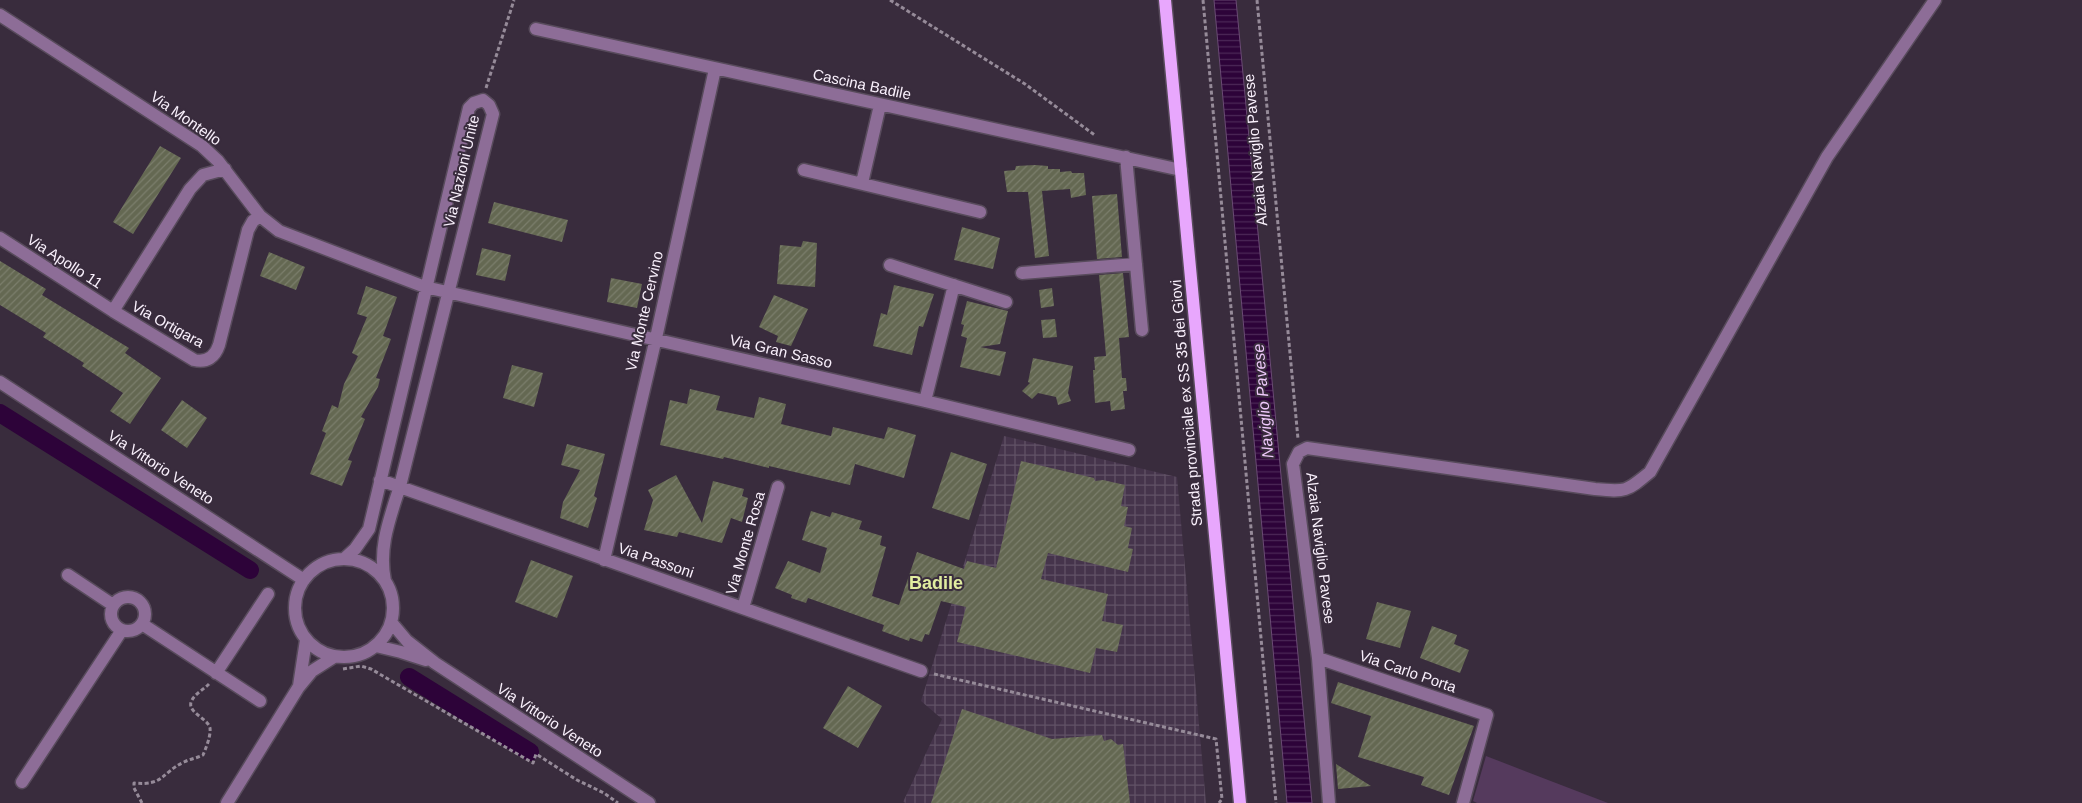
<svg xmlns="http://www.w3.org/2000/svg" width="2082" height="803" font-family="Helvetica,sans-serif">
	<style>
		.industrial { fill: url(#industrial-grid) }
		.green { fill: #553a5d }
		.water { fill: url(#water-rules); stroke: #6a4a74 }
		.lines { fill: none; stroke-linecap: round; stroke-linejoin: round }
		.canal { stroke: #2d0339; stroke-width: 18 }
		.building { fill: url(#building-hatch) }
		.minor-casing { stroke: #584b5c; stroke-width: 15 }
		.major-casing { stroke: #584b5c; stroke-width: 15 }
		.path { stroke: #968b99; stroke-width: 3; stroke-dasharray: 4 2.5; stroke-linecap: butt }
		.minor { stroke: #8d6d97; stroke-width: 12 }
		.major { stroke: #e8a7fd; stroke-width: 12 }
		.labels { text-anchor: middle; dominant-baseline: central; stroke-width: 4; stroke-linejoin: round; paint-order: stroke }
		.street-label { font-size: 15px; fill: #f9f0fc; stroke: #392c3d }
		.water-label { font-size: 16px; font-style: italic; fill: #efc9fb; stroke: #392c3d }
		.quarter-label { font-size: 18px; font-weight: bold; fill: #e1eda0; stroke: #392c3d }
	</style>
	<defs>
		<pattern id="industrial-grid" width="8" height="8" patternUnits="userSpaceOnUse" patternTransform="scale(1.25)"><rect width="8" height="8" fill="#45344b"/><path d="M0 4h8M4 0v8" fill="none" stroke="#615266"/></pattern>
		<pattern id="water-rules" width="6" height="5" patternUnits="userSpaceOnUse" patternTransform="scale(1.25)"><rect width="6" height="5" fill="#2d0339"/><path d="M0 2.5h6" fill="none" stroke="#4c2857"/></pattern>
		<pattern id="building-hatch" width="6" height="6" patternUnits="userSpaceOnUse" patternTransform="scale(1.25)"><rect width="6" height="6" fill="#646852"/><path d="M-1 1l2-2M0 6l6-6M5 7l2-2" fill="none" stroke="#7b7e6c"/></pattern>
	</defs>
	<rect width="100%" height="100%" fill="#392c3d"/>
	<path class="industrial" d="M1004,436L1177,477L1206,803H906L903,802L942,719L921,701Z"/>
	<path class="green" d="M1486,756L1608,803H1477L1473,801Z"/>
	<path class="water" d="M1214,0H1236L1312,803H1287Z"/>
	<g class="lines">
		<path class="canal" d="M0,413L250,570
			M409,677L530,752"/>
	</g>
	<path class="building" d="M160,146L181,158L133,234L113,222Z
		M1035,165L1048,166V169H1060V172L1071,171L1072,173H1084L1086,195L1071,198L1070,189L1042,191L1049,256L1035,258L1028,192H1007L1004,171L1015,170L1016,166Z
		M1117,194L1122,257L1097,259L1092,196Z
		M494,202L568,220L562,242L488,223Z
		M962,227L1000,238L993,269L954,260Z
		M803,241L817,243L815,287L777,284L780,245L801,247Z
		M482,248L511,255L505,281L476,275Z
		M269,252L305,267L296,290L260,276Z
		M0,261L46,289L42,295L129,348L125,353L161,378L130,424L110,411L123,393L82,366L84,363L43,337L46,333L0,305Z
		M1123,273L1129,337L1119,338L1122,378H1126L1127,391H1123L1125,409L1111,411L1110,401L1095,403L1093,370H1095L1094,357L1106,356L1099,275Z
		M611,278L642,284L637,308L607,302Z
		M894,285L934,294L923,327L919,326L912,355L873,346L881,313L887,315Z
		M366,286L397,297L383,336L391,339L376,378L380,379L378,387L361,417L365,419L348,460L352,461L342,486L310,474L326,433L322,431L332,405L338,408L344,384L358,356L352,353L367,317L357,314Z
		M1052,288L1054,306L1041,308L1039,290Z
		M774,295L808,309L791,346L776,342L778,336L759,327Z
		M967,301L1008,311L1000,344L980,347L1006,352L1000,376L960,367L967,338L961,336L964,325L961,324Z
		M1055,319L1057,337L1043,338L1041,320Z
		M1033,358L1073,366L1068,393L1071,401L1058,405L1056,397L1038,393L1032,399L1022,391L1030,383L1028,382Z
		M512,365L543,373L534,407L503,398Z
		M690,389L720,396L716,410L754,418L759,397L786,404L781,424L831,436L833,427L884,439L888,427L916,435L904,478L855,464L850,485L769,466V468L724,457L723,459L660,445L670,400L687,404Z
		M182,400L207,418L187,448L161,430Z
		M567,444L605,454L594,496L597,498L588,528L560,518L563,502L580,470L561,465Z
		M951,452L987,464L969,520L932,508Z
		M1021,461L1094,478L1095,481L1103,480L1125,485L1121,506L1128,507L1124,526L1132,528L1128,548L1133,549L1128,572L1048,553L1041,579L1108,594L1102,621L1123,625L1117,652L1096,648L1090,673L957,642L966,607L941,601L929,635L925,634L922,642L910,638L909,641L882,631L884,625L808,598L806,603L791,598L792,595L775,588L788,561L820,573L827,548L802,540L811,511L830,517L832,512L862,521L859,529L882,536L880,545L886,547L872,596L899,605L917,552L964,569L967,561L996,568Z
		M676,475L702,523L713,481L744,489L742,496L748,498L742,522L731,518L722,543L679,532L677,537L644,530L653,500L648,490Z
		M531,560L573,576L557,618L515,602Z
		M1377,602L1411,611L1400,648L1366,639Z
		M1432,626L1457,635L1454,644L1469,650L1460,673L1420,658Z
		M1338,682L1474,726L1449,795L1421,785L1424,777L1358,757L1371,716L1331,703Z
		M848,686L882,706L858,748L823,728Z
		M962,709L1052,739L1102,735L1104,741L1111,739L1118,745L1123,744L1130,803H931Z
		M1336,764L1371,786L1338,789Z"/>
	<g class="lines">
		<defs>
			<path id="minor" d="M0,15L202,146L218,161L260,216L279,231L425,287L925,401L1129,450
				M536,29L1181,170
				M1126,157L1142,330
				M225,169L203,175L190,189L113,311L194,360C207,363 215,357 219,345L248,230L253,221L260,216
				M804,170L980,212
				M862,183L880,105
				M0,238L113,311
				M890,265L1006,302
				M1022,273L1136,264
				M0,382L304,580
				M925,401L954,285
				M380,480L921,671
				M344,559L355,549L369,529L469,108L474,103L483,100L489,105L493,114L400,486C390,518 378,547 385,581
				M295 608a49 49 0 1 1 98 0a49 49 0 1 1-98 0Z
				M604,560L656,338L715,69
				M68,575L113,605
				M111 614a17 17 0 1 1 34 0a17 17 0 1 1-34 0Z
				M743,608L778,487
				M391,622L407,641L435,663L649,803
				M142,624L260,701
				M376,646L401,652L426,660
				M1318,658L1487,715L1463,803
				M216,673L268,594
				M299,686L306,640
				M22,782L122,630
				M227,803L298,688L312,671L334,657
				M1329,803L1318,658L1293,464L1299,452L1307,448L1595,489C1626,492 1626,492 1650,472L1827,157L1935,0"/>
			<path id="major" d="M1165,0L1240,803"/>
		</defs>
		<use href="#minor" class="minor-casing"/>
		<use href="#major" class="major-casing"/>
		<path class="path" d="M890,0L1025,84L1096,136
			M1203,0L1276,803
			M1257,0L1298,439
			M486,88L514,0
			M343,669L361,666L371,669L533,763L536,754L577,780L604,793L618,803
			M934,674L1216,739L1222,799L1219,803
			M142,803L134,788V783C164,786 161,773 184,762C190,759 197,758 203,755C206,748 211,736 210,728C208,718 185,712 192,700C195,694 204,689 209,684"/>
		<use href="#minor" class="minor"/>
		<use href="#major" class="major"/>
	</g>
	<g class="labels">
		<g class="street-label">
			<text transform="translate(862 84) rotate(12)">Cascina Badile</text>
			<text transform="translate(186 118) rotate(35)">Via Montello</text>
			<text transform="translate(1255 150) rotate(-95)">Alzaia Naviglio Pavese</text>
			<text transform="translate(461 171) rotate(-77)">Via Nazioni Unite</text>
			<text transform="translate(65 261) rotate(33)">Via Apollo 11</text>
			<text transform="translate(644 311) rotate(-77)">Via Monte Cervino</text>
			<text transform="translate(168 324) rotate(29)">Via Ortigara</text>
			<text transform="translate(781 351) rotate(13)">Via Gran Sasso</text>
			<text transform="translate(1186 403) rotate(-95)">Strada provinciale ex SS 35 dei Giovi</text>
			<text transform="translate(161 467) rotate(33)">Via Vittorio Veneto</text>
			<text transform="translate(745 543) rotate(-74)">Via Monte Rosa</text>
			<text transform="translate(1321 548) rotate(83)">Alzaia Naviglio Pavese</text>
			<text transform="translate(656 560) rotate(19)">Via Passoni</text>
			<text transform="translate(1408 671) rotate(19)">Via Carlo Porta</text>
			<text transform="translate(550 720) rotate(33)">Via Vittorio Veneto</text>
		</g>
		<g class="water-label">
			<text transform="translate(1263 401) rotate(-95)">Naviglio Pavese</text>
		</g>
		<g class="quarter-label">
			<text x="936" y="583">Badile</text>
		</g>
	</g>
</svg>
